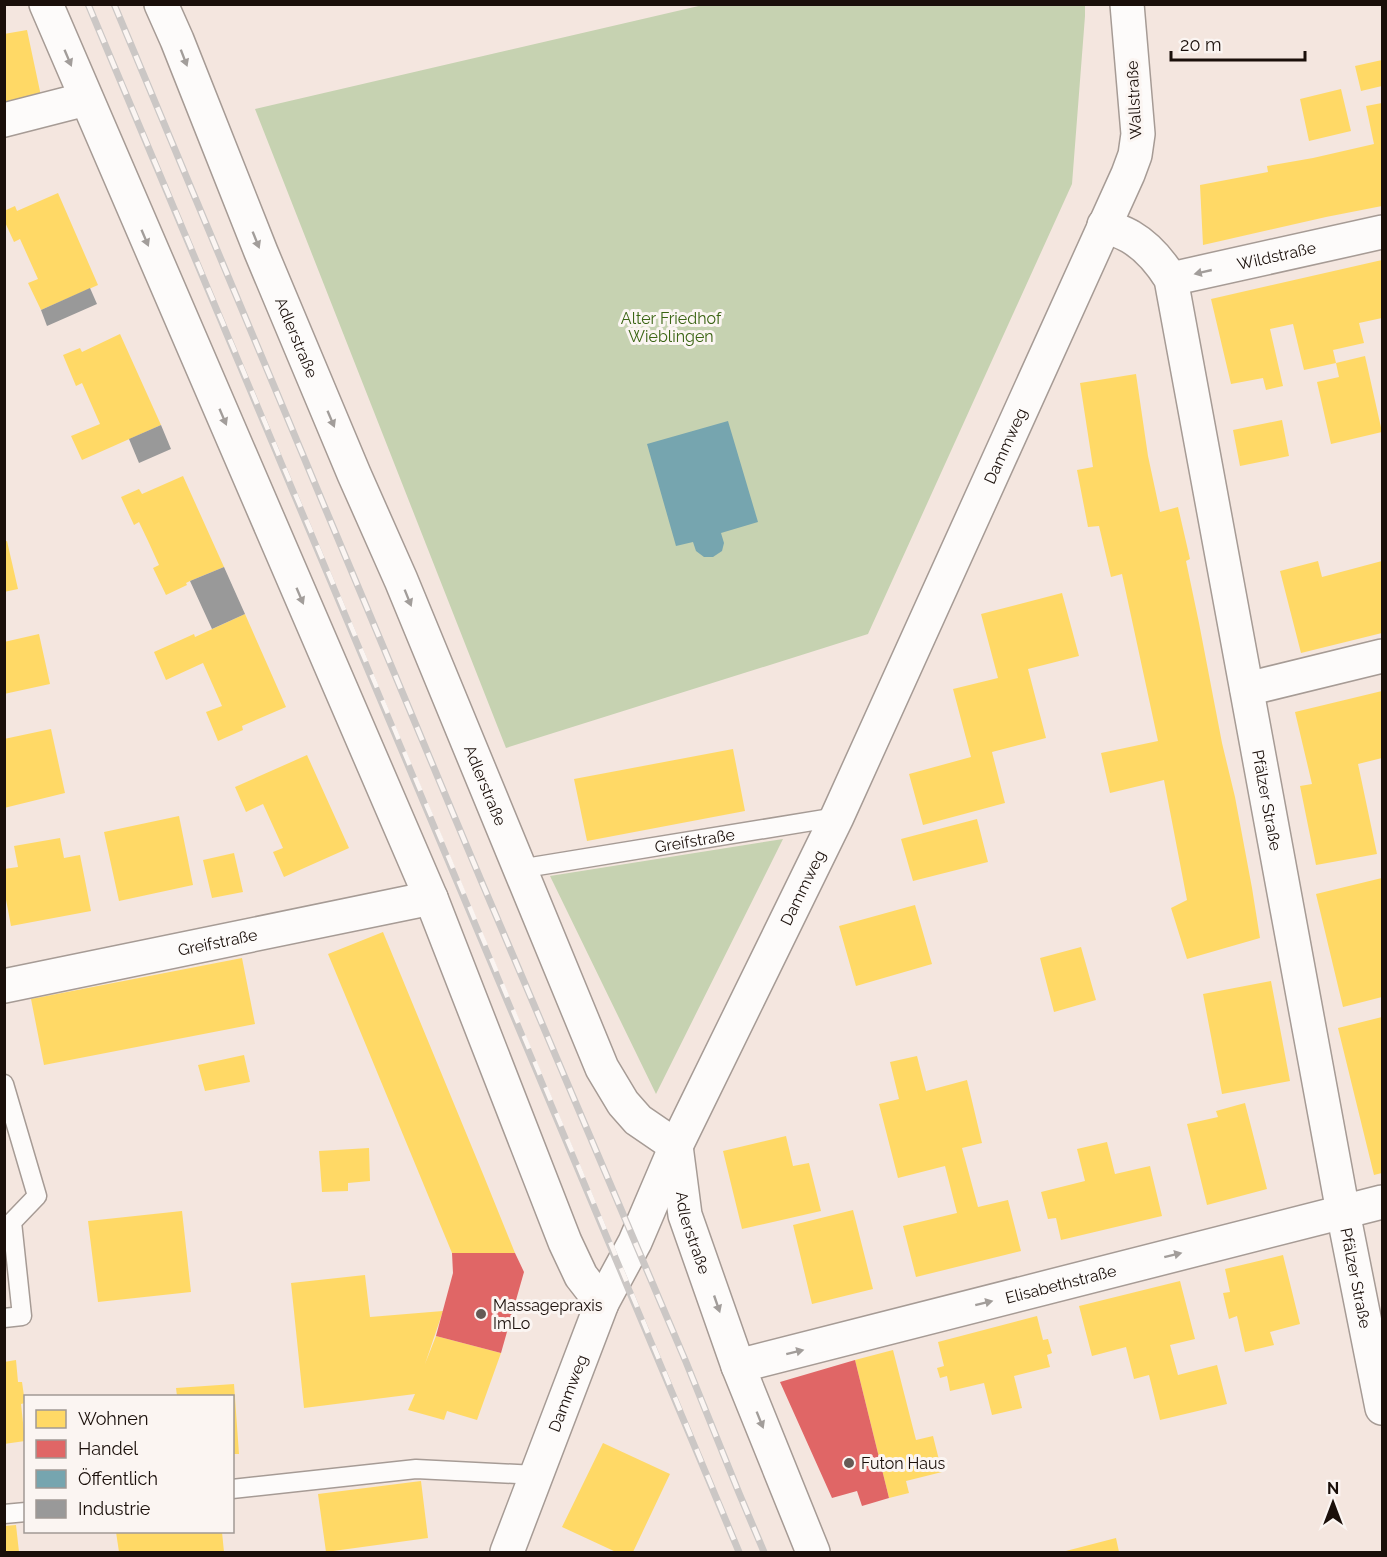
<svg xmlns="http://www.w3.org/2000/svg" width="1387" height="1557" font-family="Raleway,sans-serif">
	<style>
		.green { fill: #c6d2b1 }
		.homes { fill: #ffd966 }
		.shops { fill: #e06666 }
		.public { fill: #76a5af }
		.industry { fill: #999 }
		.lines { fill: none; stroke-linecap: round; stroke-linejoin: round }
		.lane-casing { stroke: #a69b95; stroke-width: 21 }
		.street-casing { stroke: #a69b95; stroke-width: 36 }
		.lane { stroke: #fdfbfa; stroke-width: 18 }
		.street { stroke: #fdfbfa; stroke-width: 33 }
		.rail-casing { stroke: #cbc7c5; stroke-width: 7 }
		.rail { stroke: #fbf5f2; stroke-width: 4.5; stroke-dasharray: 14; stroke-linecap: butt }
		.oneway { fill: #a29d9a }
		.poi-dot { fill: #665a55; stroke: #fbf5f2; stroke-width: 2 }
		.labels { text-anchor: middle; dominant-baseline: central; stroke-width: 6; stroke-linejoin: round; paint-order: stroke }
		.street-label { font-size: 16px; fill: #1a0f0a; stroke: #fbf5f2 }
		.park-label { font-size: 16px; fill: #3a6413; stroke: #fbf5f2 }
		.poi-label { font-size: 16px; fill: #1a0f0a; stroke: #fbf5f2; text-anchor: start }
	</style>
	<rect width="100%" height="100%" fill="#f4e6df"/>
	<path class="green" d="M703,5H1085V16L1072,184L868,634L506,748L255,109Z
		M783,839L656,1094L550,876Z"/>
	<path class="homes" d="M27,30L41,96L4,103V34Z
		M1382,60V86L1361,91L1355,66Z
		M1341,89L1351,131L1309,141L1300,99Z
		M1382,103V206L1326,217L1203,245L1200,185L1268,172L1267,166L1313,158L1374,144L1366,106Z
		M58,193L98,285L41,310L28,283L38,279L20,239L14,242L4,220V211L15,206L17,211Z
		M1382,260V318L1359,323L1364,343L1333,350L1336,363L1365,356L1382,432L1331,444L1317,382L1339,377L1336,363L1304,370L1293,324L1270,329L1283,386L1266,390L1263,378L1231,384L1211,299Z
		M120,334L161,425L82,460L71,436L100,424L82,383L76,386L63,355L80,348L82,352Z
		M1136,374L1148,456L1160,512L1178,507L1190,559L1186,561L1199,623L1222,743L1235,797L1252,888L1260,938L1187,959L1171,908L1187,900L1164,780L1110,793L1101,753L1158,741L1122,574L1111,577L1099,526L1088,527L1077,470L1093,467L1080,383Z
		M1282,420L1289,456L1240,466L1233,430Z
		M183,476L224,567L190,581L186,583L187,585L166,595L153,568L159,565L149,543L139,522L134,525L121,497L139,489L142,494Z
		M7,541L18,589L4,592V542Z
		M1318,561L1322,577L1382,561V633L1301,653L1280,571Z
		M1062,593L1079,656L1028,669L1046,738L992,752L1005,803L923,825L909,774L971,757L953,689L998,678L981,614Z
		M245,614L286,707L242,726L243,730L218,741L206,712L222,706L203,663L166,680L154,652L194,634L195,637Z
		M39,634L50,684L4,694V642Z
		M1382,691V758L1358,764L1377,854L1316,865L1300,786L1312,784L1295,712Z
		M51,729L65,793L4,808V739Z
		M733,749L745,811L587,841L574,779Z
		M307,755L349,848L284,877L273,852L283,848L263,804L246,812L235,787Z
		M179,816L193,885L119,901L104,832Z
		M977,819L988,862L913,881L901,839Z
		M60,838L64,858L80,855L91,911L11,926L4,889V869L18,867L14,846Z
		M234,853L243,892L212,898L203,860Z
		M1382,878V997L1343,1007L1316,894Z
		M915,905L932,964L856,986L839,926Z
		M383,932L483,1174L515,1253H452L358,1026L328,954Z
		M1081,947L1096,1000L1054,1012L1040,958Z
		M242,958L255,1024L44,1065L31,999Z
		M1271,981L1290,1081L1222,1094L1203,994Z
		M1382,1017V1173L1374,1175L1338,1028Z
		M244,1055L250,1082L205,1091L198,1065Z
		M917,1056L926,1091L967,1080L982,1143L962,1148L978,1207L1008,1200L1021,1251L916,1277L903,1226L957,1213L945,1166L898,1178L879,1104L899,1099L890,1062Z
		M1245,1103L1267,1189L1207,1205L1187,1124L1218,1117L1216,1111Z
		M786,1136L793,1166L809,1163L821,1211L742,1229L723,1151Z
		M1107,1142L1115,1174L1150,1166L1162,1216L1061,1240L1056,1218L1048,1219L1041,1192L1085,1181L1077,1149Z
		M369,1148L370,1181L348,1183V1191L322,1192L319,1151Z
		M853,1210L873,1289L812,1304L793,1225Z
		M182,1211L191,1292L98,1302L88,1221Z
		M1283,1255L1300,1324L1270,1332L1274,1345L1245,1352L1237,1316L1229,1319L1223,1293L1230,1292L1225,1269Z
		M365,1275L370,1317L443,1311L425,1364L436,1336L501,1353L477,1420L447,1411L444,1420L408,1410L415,1394L304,1408L291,1283Z
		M1180,1281L1195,1339L1170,1345L1178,1375L1217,1365L1227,1404L1160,1420L1149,1375L1134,1379L1126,1347L1092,1356L1079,1306Z
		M1037,1316L1043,1340L1048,1339L1052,1353L1047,1355L1050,1367L1014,1376L1022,1408L992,1415L984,1383L950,1391L947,1376L940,1378L937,1368L944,1366L938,1342Z
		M893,1350L916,1440L933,1436L942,1472L906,1481L909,1493L889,1498L855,1360Z
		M16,1360L18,1382H22L25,1403L21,1404L25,1441L4,1444V1362Z
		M234,1384L239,1454H232V1396H177L176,1388Z
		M603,1443L670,1474L633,1552H616L562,1527Z
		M421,1481L428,1538L326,1552L318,1494Z
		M16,1525L19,1552H4V1526Z
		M116,1532H222L224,1552H119Z
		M1116,1538L1119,1552H1062Z"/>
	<path class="shops" d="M452,1253H515L524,1272L501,1353L436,1336L453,1273Z
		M855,1360L889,1498L862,1506L857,1491L832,1498L780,1382Z"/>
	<path class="public" d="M728,421L758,522L721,533L724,543L722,551L713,557H704L696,551L693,542L676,546L647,444Z"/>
	<path class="industry" d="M90,288L97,304L47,326L41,310Z
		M161,425L171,449L139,463L129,439Z
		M224,567L245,614L212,629L190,581Z"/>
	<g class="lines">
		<defs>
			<g id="lane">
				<path id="s1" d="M519,869L837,817"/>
				<path d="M4,1084L37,1196L12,1222L22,1316L4,1318"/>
				<path d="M232,1489L416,1469L536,1475"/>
				<path d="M4,1514L26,1512"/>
			</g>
			<g id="street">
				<path d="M46,4L431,898L565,1242L581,1276L602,1303"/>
				<path id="s2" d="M161,4L177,40L261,252L354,474L401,580L602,1068L623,1103L638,1120L676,1146L685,1215L738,1366L813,1552"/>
				<path d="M4,120L86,99"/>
				<path id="s3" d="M1104,225C1113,229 1123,232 1131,237C1148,247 1161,263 1171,279L1343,1212L1382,1408"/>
				<path id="s4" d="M1171,279L1382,232"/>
				<path d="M1247,689L1382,656"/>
				<path id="s5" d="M4,986L431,898"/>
				<path id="s6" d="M738,1366L1382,1202"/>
				<path id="s7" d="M507,1552L602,1303L635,1242L676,1146L837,817L1128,174L1135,155L1138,134L1127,4"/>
			</g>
		</defs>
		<use href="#lane" class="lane-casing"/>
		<use href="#street" class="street-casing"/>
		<use href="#lane" class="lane"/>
		<use href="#street" class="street"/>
		<defs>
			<path id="rail" d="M88,4C306,520 525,1035 739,1552
				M114,4L483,885L686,1362L739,1493L764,1552"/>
		</defs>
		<use href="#rail" class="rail-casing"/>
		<use href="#rail" class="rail"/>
	</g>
	<defs><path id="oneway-solid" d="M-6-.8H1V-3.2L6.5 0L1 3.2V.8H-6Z" transform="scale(1.5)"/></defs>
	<g class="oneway">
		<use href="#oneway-solid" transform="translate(68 58) rotate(67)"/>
		<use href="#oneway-solid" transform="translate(184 58) rotate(69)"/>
		<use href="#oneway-solid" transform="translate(145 238) rotate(67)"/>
		<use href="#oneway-solid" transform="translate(256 240) rotate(68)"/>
		<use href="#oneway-solid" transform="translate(1203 272) rotate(167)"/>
		<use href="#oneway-solid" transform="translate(223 417) rotate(67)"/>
		<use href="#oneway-solid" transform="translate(331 419) rotate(67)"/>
		<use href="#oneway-solid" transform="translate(300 596) rotate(67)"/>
		<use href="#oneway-solid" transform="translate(408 598) rotate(68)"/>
		<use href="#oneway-solid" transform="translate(1173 1255) rotate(-14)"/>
		<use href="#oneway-solid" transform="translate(984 1303) rotate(-14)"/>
		<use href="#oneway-solid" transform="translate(717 1304) rotate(71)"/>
		<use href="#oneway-solid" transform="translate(795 1352) rotate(-14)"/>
		<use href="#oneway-solid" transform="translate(760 1420) rotate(68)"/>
	</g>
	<g class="poi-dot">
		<circle cx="481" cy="1314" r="6"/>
		<circle cx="849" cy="1463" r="6"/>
	</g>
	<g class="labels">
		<g class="street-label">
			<text transform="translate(1134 100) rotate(-93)">Wallstraße</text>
			<text stroke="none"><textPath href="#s4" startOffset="108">Wildstraße</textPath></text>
			<text stroke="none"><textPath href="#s2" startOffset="360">Adlerstraße</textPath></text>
			<text stroke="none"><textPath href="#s7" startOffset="1214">Dammweg</textPath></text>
			<text stroke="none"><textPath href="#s2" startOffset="846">Adlerstraße</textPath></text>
			<text stroke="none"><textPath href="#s3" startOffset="618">Pfälzer Straße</textPath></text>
			<text stroke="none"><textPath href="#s1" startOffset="178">Greifstraße</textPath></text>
			<text stroke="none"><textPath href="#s7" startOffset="728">Dammweg</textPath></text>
			<text stroke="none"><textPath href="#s5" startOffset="218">Greifstraße</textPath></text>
			<text stroke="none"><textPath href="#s2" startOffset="1350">Adlerstraße</textPath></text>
			<text stroke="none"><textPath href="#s3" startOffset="1104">Pfälzer Straße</textPath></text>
			<text stroke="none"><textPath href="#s6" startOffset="333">Elisabethstraße</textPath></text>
			<text stroke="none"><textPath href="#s7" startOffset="170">Dammweg</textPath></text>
		</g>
		<g class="park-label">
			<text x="671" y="318">Alter Friedhof<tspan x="671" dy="18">Wieblingen</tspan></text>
		</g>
		<g class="poi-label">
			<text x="493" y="1305">Massagepraxis<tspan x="493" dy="18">ImLo</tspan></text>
			<text x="861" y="1463">Futon Haus</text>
		</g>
	</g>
	<rect width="1387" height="1557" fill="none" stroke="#1a0f0a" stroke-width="12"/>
	<rect x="24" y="1395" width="210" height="138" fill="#fbf5f2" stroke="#a19995" stroke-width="1.5"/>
	<rect x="36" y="1410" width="30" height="18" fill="#ffd966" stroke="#a19995" stroke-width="1.5"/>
	<text x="78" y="1425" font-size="18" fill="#1a0f0a">Wohnen</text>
	<rect x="36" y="1440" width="30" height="18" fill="#e06666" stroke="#a19995" stroke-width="1.5"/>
	<text x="78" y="1455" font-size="18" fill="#1a0f0a">Handel</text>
	<rect x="36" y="1470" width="30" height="18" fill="#76a5af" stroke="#a19995" stroke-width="1.5"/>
	<text x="78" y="1485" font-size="18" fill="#1a0f0a">Öffentlich</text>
	<rect x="36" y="1500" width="30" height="18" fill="#999999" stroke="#a19995" stroke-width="1.5"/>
	<text x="78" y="1515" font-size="18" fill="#1a0f0a">Industrie</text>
	<g transform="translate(1333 1503)" stroke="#fbf5f2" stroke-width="4.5" paint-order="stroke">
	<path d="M0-4.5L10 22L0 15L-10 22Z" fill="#1a0f0a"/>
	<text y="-9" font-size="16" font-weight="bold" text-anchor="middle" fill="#1a0f0a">N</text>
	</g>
	<path d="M1171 51v9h134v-9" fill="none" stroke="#1a0f0a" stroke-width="3"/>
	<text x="1180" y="51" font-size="18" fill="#1a0f0a" stroke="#fbf5f2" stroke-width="4.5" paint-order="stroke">20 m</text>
</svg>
